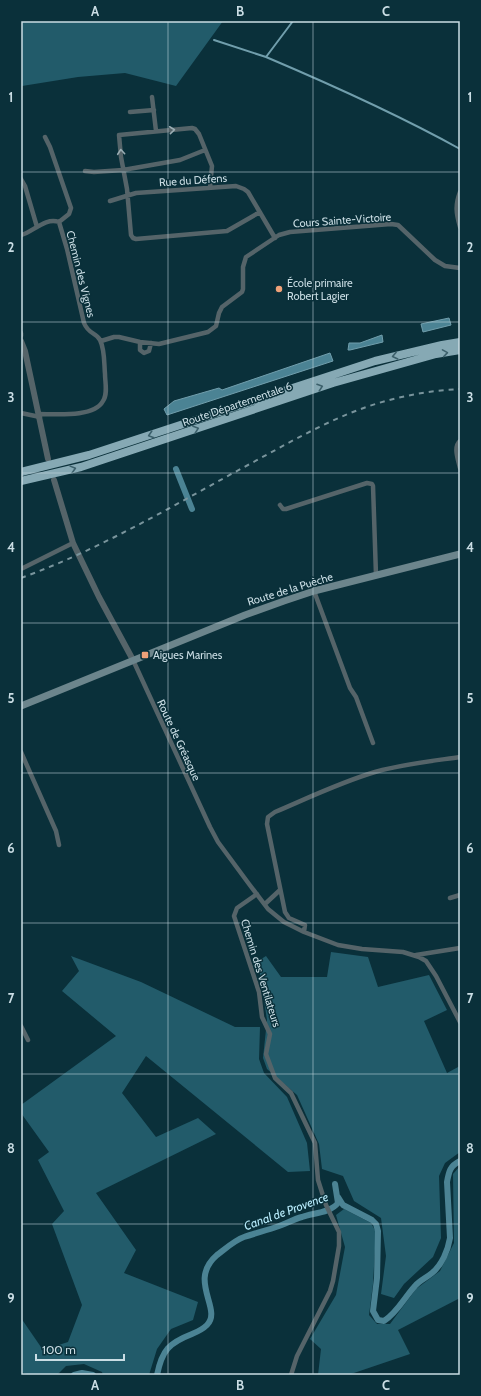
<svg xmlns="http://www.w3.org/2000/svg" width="481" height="1396" font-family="Cabin,sans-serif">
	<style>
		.green { fill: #225b6a }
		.water { fill: #4b8394; stroke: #719eac }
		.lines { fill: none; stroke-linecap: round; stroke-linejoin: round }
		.stream { stroke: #719eac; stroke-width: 2 }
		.canal { stroke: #4b8394; stroke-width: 6 }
		.minor { stroke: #556469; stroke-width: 4.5 }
		.tertiary { stroke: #556469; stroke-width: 6 }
		.secondary { stroke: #6c858c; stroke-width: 7 }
		.trunk { stroke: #86a9b4; stroke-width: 8 }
		.rail { stroke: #79949c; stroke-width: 2; stroke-dasharray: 5 5; stroke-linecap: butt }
		.oneway { stroke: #9badb3 }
		.oneway2 { stroke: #3c606b }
		.grid { fill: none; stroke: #cadde4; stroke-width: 1; stroke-opacity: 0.55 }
		.poi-dot { fill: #f0a279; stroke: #0a303a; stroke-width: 1.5 }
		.labels { text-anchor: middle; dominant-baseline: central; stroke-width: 3; stroke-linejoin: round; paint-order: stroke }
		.street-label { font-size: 11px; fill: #cadde4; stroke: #0a303a }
		.poi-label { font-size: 11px; fill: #cadde4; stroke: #0a303a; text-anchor: start }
		.water-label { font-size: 12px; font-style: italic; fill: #b8ecfc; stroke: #0a303a }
		.neatline { fill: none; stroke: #cadde4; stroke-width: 1.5 }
		.grid-label { font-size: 13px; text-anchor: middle; font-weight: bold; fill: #cadde4 }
	</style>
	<rect width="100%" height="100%" fill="#0a303a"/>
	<path class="green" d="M21,21H223L176,86L125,73L78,77L22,86Z
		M331,952L368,957L378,987L429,975L447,1010L424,1021L447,1073L460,1066V1152L445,1163L439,1176L441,1238L433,1257L404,1284L394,1298L381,1294L386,1256L381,1218L354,1201L343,1176L322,1169L319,1144L297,1095L267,1069L263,1058L267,1020L258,961L266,956L281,977H327Z
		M71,956L141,982L235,1027H260L259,1059L264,1073L287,1097L307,1143L310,1171L288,1172L146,1056L122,1093L156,1137L198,1118L216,1134L96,1193L136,1250L124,1273L198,1302L193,1320L171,1329L157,1349L149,1375H103L102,1372L84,1364L66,1366L57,1375H30L21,1372V1318L43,1350L68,1342L82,1305L52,1224L64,1211L38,1160L49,1152L21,1113V1105L116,1036L62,991L79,971Z
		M460,1166V1298L398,1330L410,1354L348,1375H318L321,1349L310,1339L336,1295L345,1247L336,1215L344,1209L371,1223L376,1232L373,1284L369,1315L377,1324H390L416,1289L440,1271L454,1243L453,1174Z"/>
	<path class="water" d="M449,318L451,325L423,332L421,324Z
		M382,335L383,342L350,350H348L349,343H360Z
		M330,353L333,361L167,415L164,409L174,401L219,388L222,390Z"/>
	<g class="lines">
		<path class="stream" d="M293,21L266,57C332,85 397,114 460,149
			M214,40L266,57"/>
		<path class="canal" d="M176,469L192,509
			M338,1197L343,1205L372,1220L376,1224L378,1231L377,1278L373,1311L378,1320L384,1321C397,1313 404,1298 415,1286C419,1281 426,1278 432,1273C442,1265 448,1250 450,1238L447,1182C449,1171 450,1166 460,1161
			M74,1375L82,1373L93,1375
			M157,1375C162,1350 169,1343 192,1334C197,1332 203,1329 207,1325C223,1309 187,1281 217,1255C225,1249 235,1240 244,1237C256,1233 268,1230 279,1226C287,1223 294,1219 302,1217C313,1213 330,1213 338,1203L335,1184"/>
		<path class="minor" d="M152,97L156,131
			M130,112L154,110
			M45,137L50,147L71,208L69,214L59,222
			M85,171L94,172L123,170L180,160L205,150
			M21,179L25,186L37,227
			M210,187L212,166L199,134L195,129L192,128L119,135L121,157L127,189L131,235L133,238L136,239L227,231L260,212
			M460,192C455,205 456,213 460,227
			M110,201L136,193L236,186L244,189L248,192L275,238
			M21,235C33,232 45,217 59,222L67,249L84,323C89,335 96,332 100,340C105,350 104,364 105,374C105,382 108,394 103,401C94,418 55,414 39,414
			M21,333V336
			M101,341L114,337H119L140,342L159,344L208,332L216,326L219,313L222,307L242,292L243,289V267L246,257L279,235L290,232L391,224L398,225L435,260L445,266L460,268
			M140,342V350L144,353L149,351L151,343
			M21,413L40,417
			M460,441C453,447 458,459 460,468
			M280,505L283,509H286L367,483L372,484L373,486L376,575
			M21,569L73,543
			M314,591L350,688L356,697L373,743
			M133,660L210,827L218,842L249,884L268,909L279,918L284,922L304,932L338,945L362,949L403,952L419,957L426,961L436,976L460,1022
			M21,752L56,831L59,845
			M257,894L237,908L234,916L259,992L262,1017L270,1034L266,1054L275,1078L291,1093L315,1143L318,1180L326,1205L339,1232V1246L333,1281L330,1291L297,1356L291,1375
			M450,898L460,895
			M265,904L280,890
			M304,932L305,925L289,918L285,912L267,824L268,817L275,812C308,798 341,782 375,772C403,764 432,761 460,757
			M416,955L460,948
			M21,1026L28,1040"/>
		<path class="tertiary" d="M21,341L25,351L48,459
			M54,480L73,543L99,597L133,660"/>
		<path class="secondary" d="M21,706L245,615L284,601L314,591L460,554"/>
		<path class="trunk" d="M21,472L89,455L375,361L442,345L460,342
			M21,481L81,467L333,383L436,354L460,350"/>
		<path class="rail" d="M21,578C101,549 174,505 248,465C281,447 314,428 348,414C384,399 422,391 460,389"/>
	</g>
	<defs><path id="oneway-chevron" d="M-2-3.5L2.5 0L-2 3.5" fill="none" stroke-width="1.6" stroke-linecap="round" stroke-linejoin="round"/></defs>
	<g class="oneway">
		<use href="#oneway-chevron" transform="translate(172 130) rotate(-6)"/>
		<use href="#oneway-chevron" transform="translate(121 152) rotate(-95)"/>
	</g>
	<g class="oneway2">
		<use href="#oneway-chevron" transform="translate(445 353) rotate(-9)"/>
		<use href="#oneway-chevron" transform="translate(395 356) rotate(167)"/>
		<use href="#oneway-chevron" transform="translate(320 387) rotate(-19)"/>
		<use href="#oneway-chevron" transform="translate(196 429) rotate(-19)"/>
		<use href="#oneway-chevron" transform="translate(151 435) rotate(162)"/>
		<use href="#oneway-chevron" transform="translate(73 469) rotate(-15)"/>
	</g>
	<path class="grid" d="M168,21V1375M313,21V1375M21,172H460M21,322H460M21,473H460M21,623H460M21,773H460M21,923H460M21,1074H460M21,1224H460"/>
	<g class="poi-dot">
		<circle cx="279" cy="289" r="4"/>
		<rect x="141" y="651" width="8" height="8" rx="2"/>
	</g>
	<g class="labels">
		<g class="street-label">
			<text transform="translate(193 180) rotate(-4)">Rue du Défens</text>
			<text transform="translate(342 220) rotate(-4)">Cours Sainte-Victoire</text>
			<text transform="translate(81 274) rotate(76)">Chemin des Vignes</text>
			<text transform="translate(237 404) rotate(-19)">Route Départementale 6</text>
			<text transform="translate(290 589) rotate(-17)">Route de la Puèche</text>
			<text transform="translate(179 740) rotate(65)">Route de Gréasque</text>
			<text transform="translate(261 973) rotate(73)">Chemin des Ventilateurs</text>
		</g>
		<g class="poi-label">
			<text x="287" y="283">École primaire<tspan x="287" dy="13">Robert Lagier</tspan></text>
			<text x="153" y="655">Aigues Marines</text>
		</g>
		<g class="water-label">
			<text transform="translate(286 1211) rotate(-20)">Canal de Provence</text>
		</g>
	</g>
	<rect width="481" height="1396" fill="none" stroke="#0a303a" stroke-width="44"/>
	<path d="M36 1354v6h88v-6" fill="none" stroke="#cadde4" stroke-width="2"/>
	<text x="42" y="1354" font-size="12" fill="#cadde4" stroke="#0a303a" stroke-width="3" paint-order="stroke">100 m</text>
	<rect x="22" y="22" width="437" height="1352" class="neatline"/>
	<g class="grid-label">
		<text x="95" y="16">A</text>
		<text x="240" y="16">B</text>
		<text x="386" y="16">C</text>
		<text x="11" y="102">1</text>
		<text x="470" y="102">1</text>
		<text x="11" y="252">2</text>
		<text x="470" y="252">2</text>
		<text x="11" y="402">3</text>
		<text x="470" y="402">3</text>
		<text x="11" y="552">4</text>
		<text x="470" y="552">4</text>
		<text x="11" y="703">5</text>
		<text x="470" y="703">5</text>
		<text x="11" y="853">6</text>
		<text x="470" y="853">6</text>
		<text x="11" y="1003">7</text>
		<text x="470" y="1003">7</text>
		<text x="11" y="1153">8</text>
		<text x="470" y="1153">8</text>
		<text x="11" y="1303">9</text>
		<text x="470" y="1303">9</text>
		<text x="95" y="1390">A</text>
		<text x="240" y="1390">B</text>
		<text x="386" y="1390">C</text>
	</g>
</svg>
